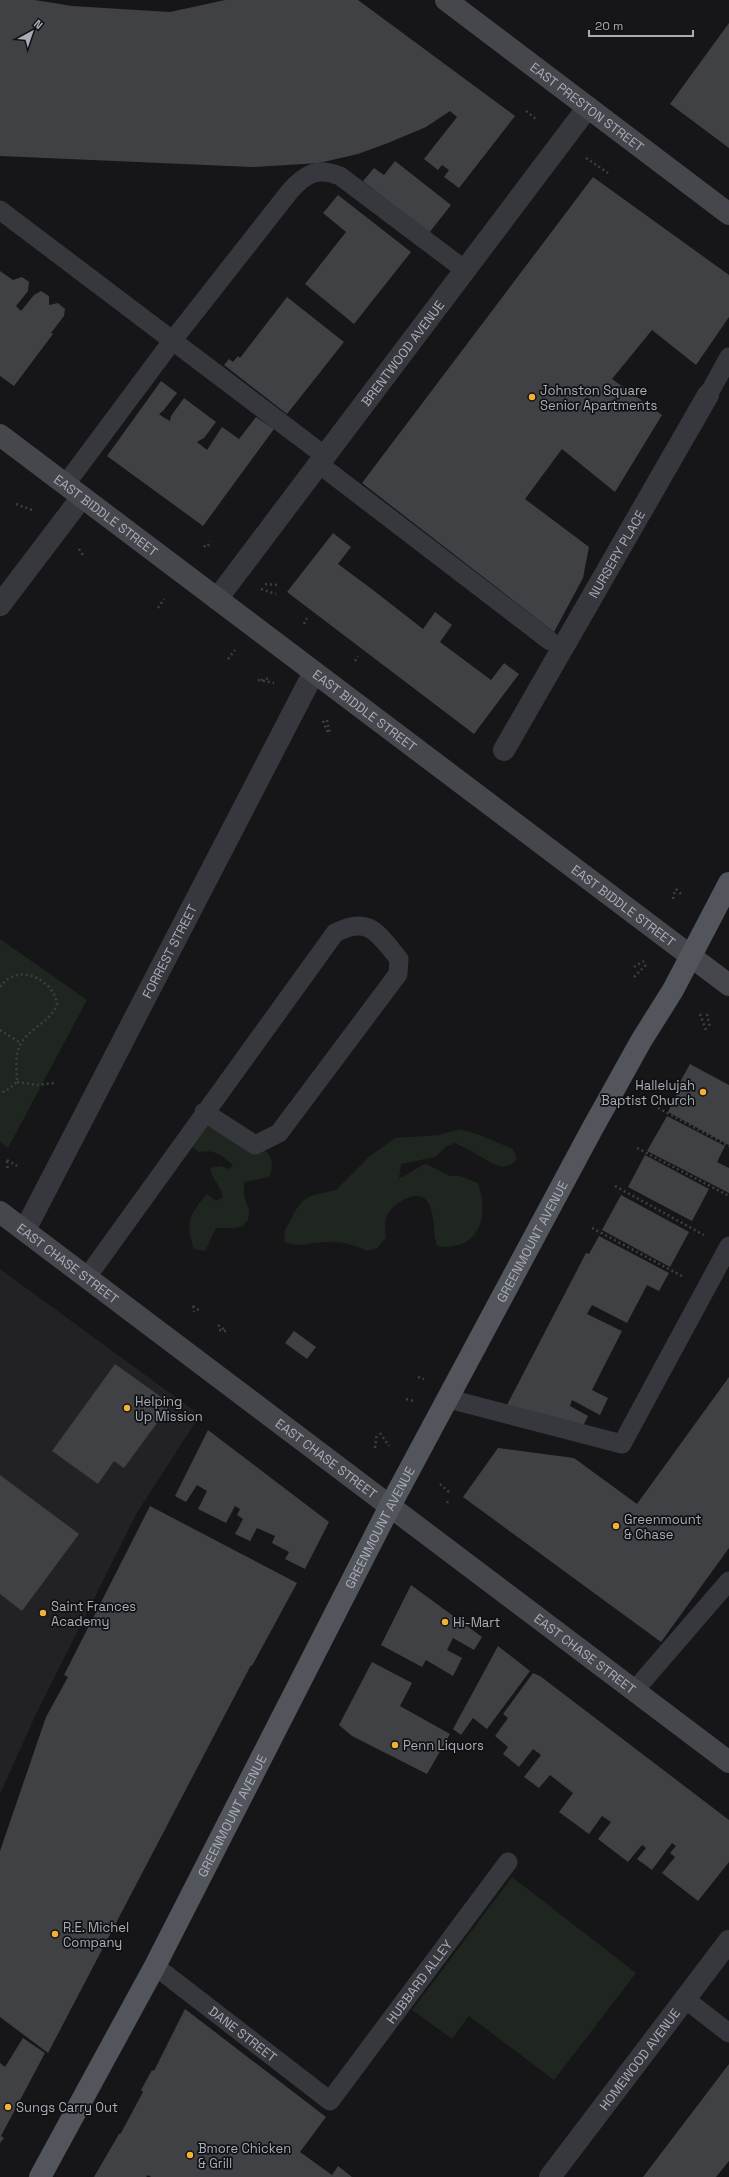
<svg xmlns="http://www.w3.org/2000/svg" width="729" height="2177" font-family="'Space Grotesk',sans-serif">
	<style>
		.built { fill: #222225 }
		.green { fill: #1e261f }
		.building { fill: #404145 }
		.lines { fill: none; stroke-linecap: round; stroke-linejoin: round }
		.path { stroke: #3d3f44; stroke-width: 2.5; stroke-dasharray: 2 3; stroke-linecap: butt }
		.lane { stroke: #37383d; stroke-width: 19 }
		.street { stroke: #37383d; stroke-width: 22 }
		.secondary { stroke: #45474d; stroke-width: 22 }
		.primary { stroke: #53555c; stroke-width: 22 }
		.poi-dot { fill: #f2b134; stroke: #111113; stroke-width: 1.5 }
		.labels { text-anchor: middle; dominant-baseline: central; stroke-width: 3.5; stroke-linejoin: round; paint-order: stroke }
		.street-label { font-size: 13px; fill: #a8adb8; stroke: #111113 }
		.poi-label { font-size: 13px; fill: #a8adb8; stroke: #111113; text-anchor: start }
	</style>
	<rect width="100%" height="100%" fill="#161618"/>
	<path class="built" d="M0,1269L200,1415L138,1511L36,1714L0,1794Z"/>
	<path class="green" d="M0,939L87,1000L8,1148L0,1142Z
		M211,1121C233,1132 285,1146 269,1177L244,1182V1196L249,1210L248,1220L243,1226L235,1228H216L205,1251L194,1249C185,1224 189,1214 207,1194L216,1201L223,1197C221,1186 212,1179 210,1168L221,1166L229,1169L233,1165C221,1155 215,1149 199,1152L192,1147Z
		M459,1129L477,1134L513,1149L517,1159C504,1174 492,1163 478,1155C471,1151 463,1147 455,1143L447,1146L435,1157L401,1164L399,1178C409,1175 416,1167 426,1164L450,1176H460L478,1183C490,1217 479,1252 437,1246C433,1234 435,1212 427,1201C417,1188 395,1203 388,1213C384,1220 385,1230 386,1238L377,1248L367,1251C354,1245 342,1241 327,1242C310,1242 302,1248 284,1242L285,1230L297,1208L304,1200L313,1195L336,1190L370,1156L395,1138L439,1135Z
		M512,1877L636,1973L554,2080L469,2016L452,2039L412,2010Z"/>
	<path class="building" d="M0,0H35L72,6L170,12L225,0H358L515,116L459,188L444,177L449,170L442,165L438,170L424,159L457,117L450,111L426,127L388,143L358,154L319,163L252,167L0,156Z
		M729,23V148L670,104Z
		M395,161L451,205L429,233L363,181L374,168L384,175Z
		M593,177L729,275V317L696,365L652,330L612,379L662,415L615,492L562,449L525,499L589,547L583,578L554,632L362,483Z
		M338,195L411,252L354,324L305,284L346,232L323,213Z
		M0,271L13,280L22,277L29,282L28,291L16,306L21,311L34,295L41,291L49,296V305L58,303L65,309L64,316L51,333L53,334L14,386L0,376Z
		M287,297L344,342L287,414L224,365L229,359L233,362L238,356L240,358Z
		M161,381L177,393L163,411L159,414L163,417L170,421L171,416L184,398L216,422L204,438L197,442L207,450L222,427L239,439L256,417L274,429L203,526L107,456Z
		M333,533L351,547L338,564L373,590L423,629L435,612L452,625L440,642L491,680L504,663L519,674L474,734L287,592Z
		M690,1064L729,1085V1145L668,1112L678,1092L675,1091Z
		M667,1116L725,1146L717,1162L729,1168V1193L647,1151Z
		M645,1155L709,1189L692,1221L628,1187Z
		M621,1195L689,1232L670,1267L602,1230Z
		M599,1236L669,1273L659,1291L647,1285L627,1323L592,1305L587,1314L622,1331L592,1390L608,1398L600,1415L572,1400L570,1406L588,1416L583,1426L507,1405L586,1253L589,1254Z
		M294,1331L316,1347L307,1359L285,1343Z
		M115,1364L171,1404L124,1468L114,1461L98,1484L52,1451Z
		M729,1377V1548L661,1642L463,1497L498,1448L574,1458L637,1504Z
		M208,1430L329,1522L305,1569L285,1559L289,1552L272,1543L275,1536L257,1528L250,1541L235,1534L243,1519L237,1515L240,1509L235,1506L226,1523L198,1509L207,1491L197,1485L186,1502L175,1496Z
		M0,1475L79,1534L22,1611L0,1594Z
		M150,1506L297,1583L252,1666L251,1665L48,2053L0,2017V1851L46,1717L68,1677L64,1675Z
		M411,1585L482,1637L474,1650L453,1638L447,1650L462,1658L453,1676L426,1660L422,1667L381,1645Z
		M498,1646L530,1671L487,1729L473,1718L461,1735L453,1729Z
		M372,1662L412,1683L400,1706L450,1734L427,1774L352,1736L339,1725Z
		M533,1673L540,1676L729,1820V1862L698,1901L662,1873L675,1857L670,1853L676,1846L672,1843L652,1870L637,1859L646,1848L642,1845L628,1862L598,1839L611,1822L602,1816L589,1834L559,1812L573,1793L550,1775L539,1788L524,1777L541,1755L533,1749L519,1767L503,1754L508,1747L495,1736L508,1718L503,1714Z
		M185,2009L326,2117L300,2152L332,2175L338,2166L352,2177H151L148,2175L146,2177H94L119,2134L121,2133L143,2092L141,2090L152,2070L154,2071Z
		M23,2038L45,2053L1,2136L4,2138L0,2143V2063L5,2067Z
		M729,2064V2161L716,2177H643Z"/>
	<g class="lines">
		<path class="path" d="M526,111L537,120
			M586,158L608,173
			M16,504L32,510
			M208,546L210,541
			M204,547L207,543
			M79,549L84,557
			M265,584L277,585
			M261,589L276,594
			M158,608L164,599
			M304,624L307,618
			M228,659L235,650
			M355,661L358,656
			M258,680L274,683
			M261,680L271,678
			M327,720L330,735
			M323,721L328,733
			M676,889L681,894
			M673,899L675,889
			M634,967L644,961
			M634,977L646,965
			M0,987C18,961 54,980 57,1004C51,1022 31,1027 22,1042C14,1053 17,1069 17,1082L6,1091L0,1093
			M700,1014L706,1030
			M707,1014L710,1028
			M0,1030L21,1043
			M17,1082L37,1085L54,1083
			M658,1108L729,1146
			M637,1148L729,1196
			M7,1160L17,1166
			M7,1161L8,1171
			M615,1186L704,1235
			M592,1228L682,1276
			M193,1306L201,1312
			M193,1306L194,1312
			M218,1325L226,1331
			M219,1330L226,1331
			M418,1377L424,1379
			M406,1399L414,1401
			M380,1433L389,1446
			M375,1448L377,1433
			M440,1484L449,1492
			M447,1503L449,1500"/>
		<g class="lane">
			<path d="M0,210L325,456"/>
			<path d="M708,395L729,357"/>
			<path d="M319,464L550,641"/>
			<path d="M65,485L173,340L290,191C306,173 318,167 340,176L465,270"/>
			<path d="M87,1277L335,933C370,915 378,934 399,959L398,974L279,1133L255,1145L204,1112"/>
			<path d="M449,1399L622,1444L729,1246"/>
			<path d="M634,1691L729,1581"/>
			<path id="s1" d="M155,1966L330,2101L508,1862"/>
			<path d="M685,1999L729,2033"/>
		</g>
		<g class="street">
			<path id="s2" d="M217,599L588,107"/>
			<path d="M0,605L82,497"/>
			<path id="s3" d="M504,750L708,395"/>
			<path id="s4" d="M25,1230L314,672"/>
			<path id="s5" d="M550,2177L729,1941"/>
		</g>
		<g class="secondary">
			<path id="s6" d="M446,0L729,214"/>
			<path id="s7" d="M0,435L729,985"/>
			<path id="s8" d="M0,1212L729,1762"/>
		</g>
		<path class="primary" id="s9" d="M40,2177L155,1966L390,1506L591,1131L641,1041L673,990L729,883"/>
	</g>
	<g class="poi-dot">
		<circle cx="532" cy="397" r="4"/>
		<circle cx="703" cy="1092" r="4"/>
		<circle cx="127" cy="1408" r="4"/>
		<circle cx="616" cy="1526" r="4"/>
		<circle cx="43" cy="1613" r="4"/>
		<circle cx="445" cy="1622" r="4"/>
		<circle cx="395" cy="1745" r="4"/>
		<circle cx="55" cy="1934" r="4"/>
		<circle cx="8" cy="2107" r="4"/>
		<circle cx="190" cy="2155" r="4"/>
	</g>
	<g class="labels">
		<g class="street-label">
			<text stroke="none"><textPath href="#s6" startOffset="177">EAST PRESTON STREET</textPath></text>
			<text stroke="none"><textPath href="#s2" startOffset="308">BRENTWOOD AVENUE</textPath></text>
			<text stroke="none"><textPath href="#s7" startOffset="133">EAST BIDDLE STREET</textPath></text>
			<text stroke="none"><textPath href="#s3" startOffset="226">NURSERY PLACE</textPath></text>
			<text stroke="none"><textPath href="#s7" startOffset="457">EAST BIDDLE STREET</textPath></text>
			<text stroke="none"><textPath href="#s7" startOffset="781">EAST BIDDLE STREET</textPath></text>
			<text stroke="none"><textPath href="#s4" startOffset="314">FORREST STREET</textPath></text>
			<text stroke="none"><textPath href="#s9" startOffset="1057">GREENMOUNT AVENUE</textPath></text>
			<text stroke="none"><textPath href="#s8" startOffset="85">EAST CHASE STREET</textPath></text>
			<text stroke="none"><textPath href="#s8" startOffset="409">EAST CHASE STREET</textPath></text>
			<text stroke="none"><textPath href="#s9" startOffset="733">GREENMOUNT AVENUE</textPath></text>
			<text stroke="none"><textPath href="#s8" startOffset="733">EAST CHASE STREET</textPath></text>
			<text stroke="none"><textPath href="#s9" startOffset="409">GREENMOUNT AVENUE</textPath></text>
			<text stroke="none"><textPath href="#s1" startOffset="370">HUBBARD ALLEY</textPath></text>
			<text stroke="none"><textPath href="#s1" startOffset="111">DANE STREET</textPath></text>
			<text stroke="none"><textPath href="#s5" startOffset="148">HOMEWOOD AVENUE</textPath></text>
		</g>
		<g class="poi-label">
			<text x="540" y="390">Johnston Square<tspan x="540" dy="15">Senior Apartments</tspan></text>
			<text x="695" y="1085" text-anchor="end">Hallelujah<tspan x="695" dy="15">Baptist Church</tspan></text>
			<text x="135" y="1401">Helping<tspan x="135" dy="15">Up Mission</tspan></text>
			<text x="624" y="1519">Greenmount<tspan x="624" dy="15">&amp; Chase</tspan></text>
			<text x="51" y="1606">Saint Frances<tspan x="51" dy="15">Academy</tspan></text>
			<text x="453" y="1622">Hi-Mart</text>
			<text x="403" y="1745">Penn Liquors</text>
			<text x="63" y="1927">R.E. Michel<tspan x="63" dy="15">Company</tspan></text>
			<text x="16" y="2107">Sungs Carry Out</text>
			<text x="198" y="2148">Bmore Chicken<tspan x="198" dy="15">&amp; Grill</tspan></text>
		</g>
	</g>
	<g transform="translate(32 32) rotate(40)" stroke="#111113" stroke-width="3" paint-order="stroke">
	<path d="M0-3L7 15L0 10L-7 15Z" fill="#a8adb8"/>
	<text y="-6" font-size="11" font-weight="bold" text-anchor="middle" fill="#a8adb8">N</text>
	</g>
	<path d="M589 30v6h104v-6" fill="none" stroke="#a8adb8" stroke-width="2"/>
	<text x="595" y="30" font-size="12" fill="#a8adb8" stroke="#111113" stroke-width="3" paint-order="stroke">20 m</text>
</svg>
